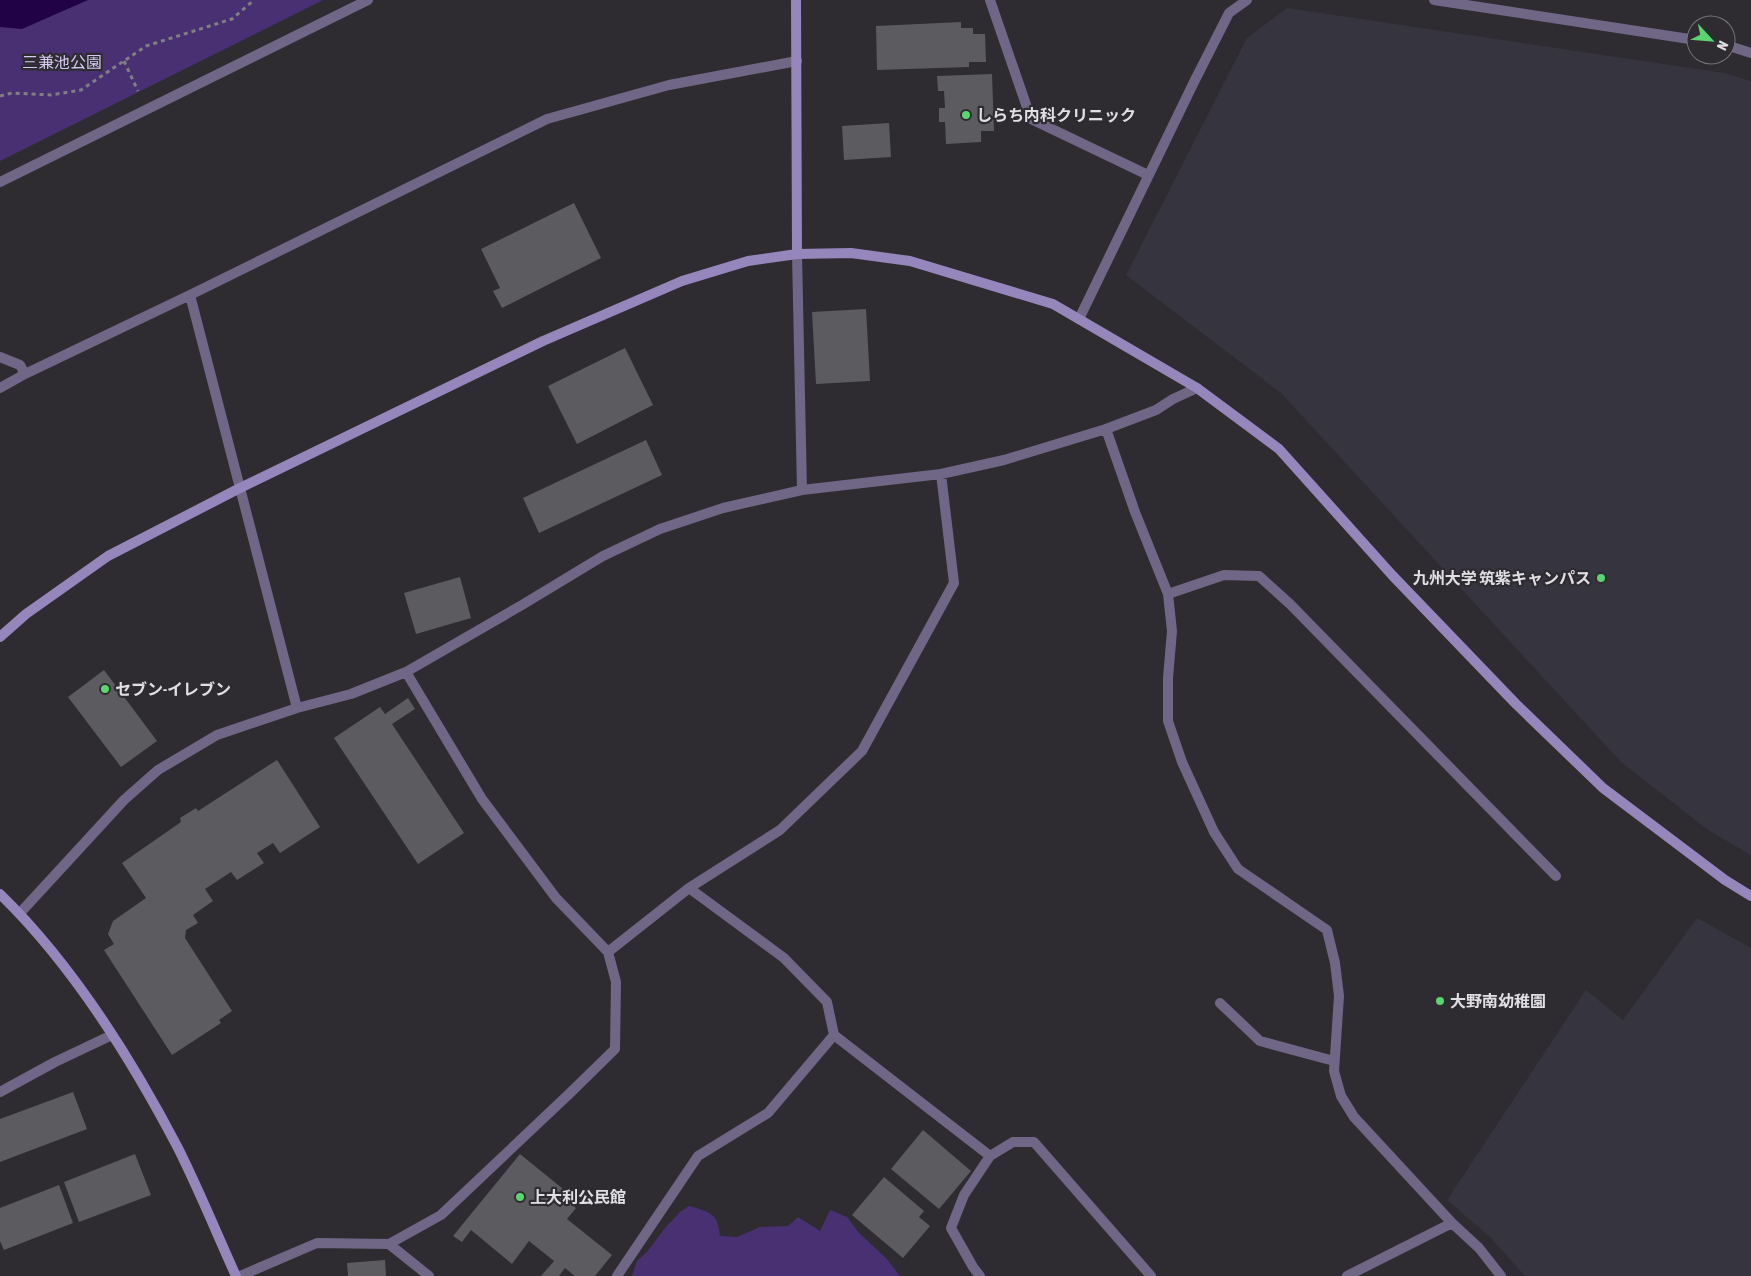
<svg xmlns="http://www.w3.org/2000/svg" width="1751" height="1276" font-family="'Asap Condensed','Noto Sans JP',sans-serif">
	<style>
		.built { fill: #36343e }
		.green { fill: #483073 }
		.water { fill: #220246 }
		.building { fill: #5c5b60 }
		.lines { fill: none; stroke-linecap: round; stroke-linejoin: round }
		.path { stroke: #817f83; stroke-width: 3; stroke-dasharray: 4 4; stroke-linecap: butt }
		.lane { stroke: #706787; stroke-width: 10 }
		.street { stroke: #706787; stroke-width: 10 }
		.secondary { stroke: #9587bb; stroke-width: 10 }
		.poi-dot { fill: #5ad56f; stroke: #2e2c31; stroke-width: 2 }
		.labels { text-anchor: middle; dominant-baseline: central; stroke-width: 4.5; stroke-linejoin: round; paint-order: stroke }
		.park-label { font-size: 16px; fill: #d5caf4; stroke: #2e2c31 }
		.poi-label { font-size: 16px; font-weight: bold; fill: #e0dfe2; stroke: #2e2c31; text-anchor: start }
	</style>
	<rect width="100%" height="100%" fill="#2e2c31"/>
	<path class="built" d="M1287,8L1724,73L1751,81V855L1708,830L1621,762L1281,393L1126,275L1247,38Z
		M1697,918L1751,948V1276H1525L1490,1237L1447,1200L1586,990L1623,1020Z"/>
	<path class="green" d="M0,0H323L0,161Z
		M689,1206C710,1212 718,1213 720,1236L737,1237L760,1227L788,1226L798,1217L820,1231L830,1210L847,1217L859,1233L886,1258L900,1276H632L637,1261L647,1252L665,1228L680,1212Z"/>
	<path class="water" d="M0,0H88L22,29L0,27Z"/>
	<path class="building" d="M961,22V28H973V34H985L986,62H969V67L877,70L876,26Z
		M992,74L994,131H981V142L946,144L945,122H939V108H945L944,91H938L937,76Z
		M889,123L891,157L844,160L842,126Z
		M574,203L601,258L502,308L493,291L500,288L481,249Z
		M866,309L870,381L816,384L812,312Z
		M625,348L653,405L577,444L548,386Z
		M646,440L662,475L539,533L523,498Z
		M460,577L471,618L416,634L404,593Z
		M104,670L157,741L121,767L68,697Z
		M408,698L415,709L392,724L464,833L418,864L334,738L380,707L385,714Z
		M277,760L320,827L280,853L273,843L257,853L264,863L237,880L231,872L205,889L213,901L193,915L198,923L186,930L185,938L232,1011L219,1020L221,1023L172,1055L104,950L114,944L108,934L113,921L146,898L122,863L181,822L180,818L196,808L198,811Z
		M73,1092L87,1129L0,1162V1119Z
		M923,1130L971,1171L939,1209L891,1169Z
		M135,1154L151,1195L79,1222L64,1182Z
		M520,1154L568,1193L563,1198L576,1208L567,1219L612,1255L595,1276H575L565,1268L559,1276H541L554,1261L529,1241L512,1264L471,1230L462,1242L453,1236Z
		M884,1177L924,1211L919,1217L930,1226L903,1258L852,1215Z
		M59,1185L73,1223L4,1250L0,1241V1208Z
		M385,1260L386,1276H348L347,1263Z"/>
	<g class="lines">
		<path class="path" d="M124,61L138,91
			M0,96L12,93L51,95L81,90L146,46L232,19L254,0"/>
		<path class="lane" d="M990,0L1031,119L1148,175
			M1434,0L1696,40
			M1726,45L1751,53
			M1079,319L1194,82L1229,13L1247,0"/>
		<path class="street" d="M0,182L368,0
			M797,254L802,490
			M190,295L297,708
			M0,357L20,365L25,374
			M0,388L25,374L190,295L547,119L669,85L797,61
			M1197,388L1173,399L1156,410L1106,429L1135,512L1168,594L1172,631L1168,678V721L1182,762L1214,832L1238,869L1327,930L1335,963L1339,996L1334,1071L1341,1096L1354,1117L1452,1223L1479,1248L1501,1276
			M1168,594L1224,575L1259,576L1290,604L1556,876
			M689,888L784,958L827,1002L834,1035L990,1156
			M20,913L124,800L158,770L217,735L297,708L351,694L406,672L522,605L603,556L660,529L723,508L802,490L941,474L1004,460L1106,429
			M608,952L689,888L780,830L862,751L954,583L941,474
			M1220,1003L1260,1041L1334,1061
			M0,1092L55,1062L112,1035
			M389,1244L429,1276
			M240,1276L317,1243L389,1244L441,1215L569,1094L615,1049L616,982L608,952L556,898L482,799L406,672
			M617,1276L698,1156L768,1113L834,1035
			M980,1276L973,1267L951,1228L964,1195L990,1156L1013,1142H1034L1151,1276
			M1347,1276L1452,1223"/>
		<path class="secondary" d="M796,0L797,254
			M0,637L26,614L108,556L240,488L543,341L682,281L748,261L797,254L851,253L910,261L1053,304L1197,388L1279,449L1392,575L1516,704L1603,788L1725,880L1751,896
			M0,894C72,964 132,1060 178,1148C199,1190 217,1234 236,1276"/>
	</g>
	<g class="poi-dot">
		<circle cx="966" cy="115" r="5"/>
		<circle cx="1601" cy="578" r="5"/>
		<circle cx="105" cy="689" r="5"/>
		<circle cx="1440" cy="1001" r="5"/>
		<circle cx="520" cy="1197" r="5"/>
	</g>
	<g class="labels">
		<g class="park-label">
			<text x="62" y="62">三兼池公園</text>
		</g>
		<g class="poi-label">
			<text x="976" y="115">しらち内科クリニック</text>
			<text x="1591" y="578" text-anchor="end">九州大学 筑紫キャンパス</text>
			<text x="115" y="689">セブン-イレブン</text>
			<text x="1450" y="1001">大野南幼稚園</text>
			<text x="530" y="1197">上大利公民館</text>
		</g>
	</g>
	<g transform="translate(1711 40) rotate(116)"><circle r="24" fill="#2e2c31" stroke="#757478"/>
	<path d="M0-4L9 19L0 12L-9 19Z" fill="#5ad56f"/>
	<text y="-8" font-size="14" font-weight="bold" text-anchor="middle" fill="#e0dfe2">N</text>
	</g>
</svg>
